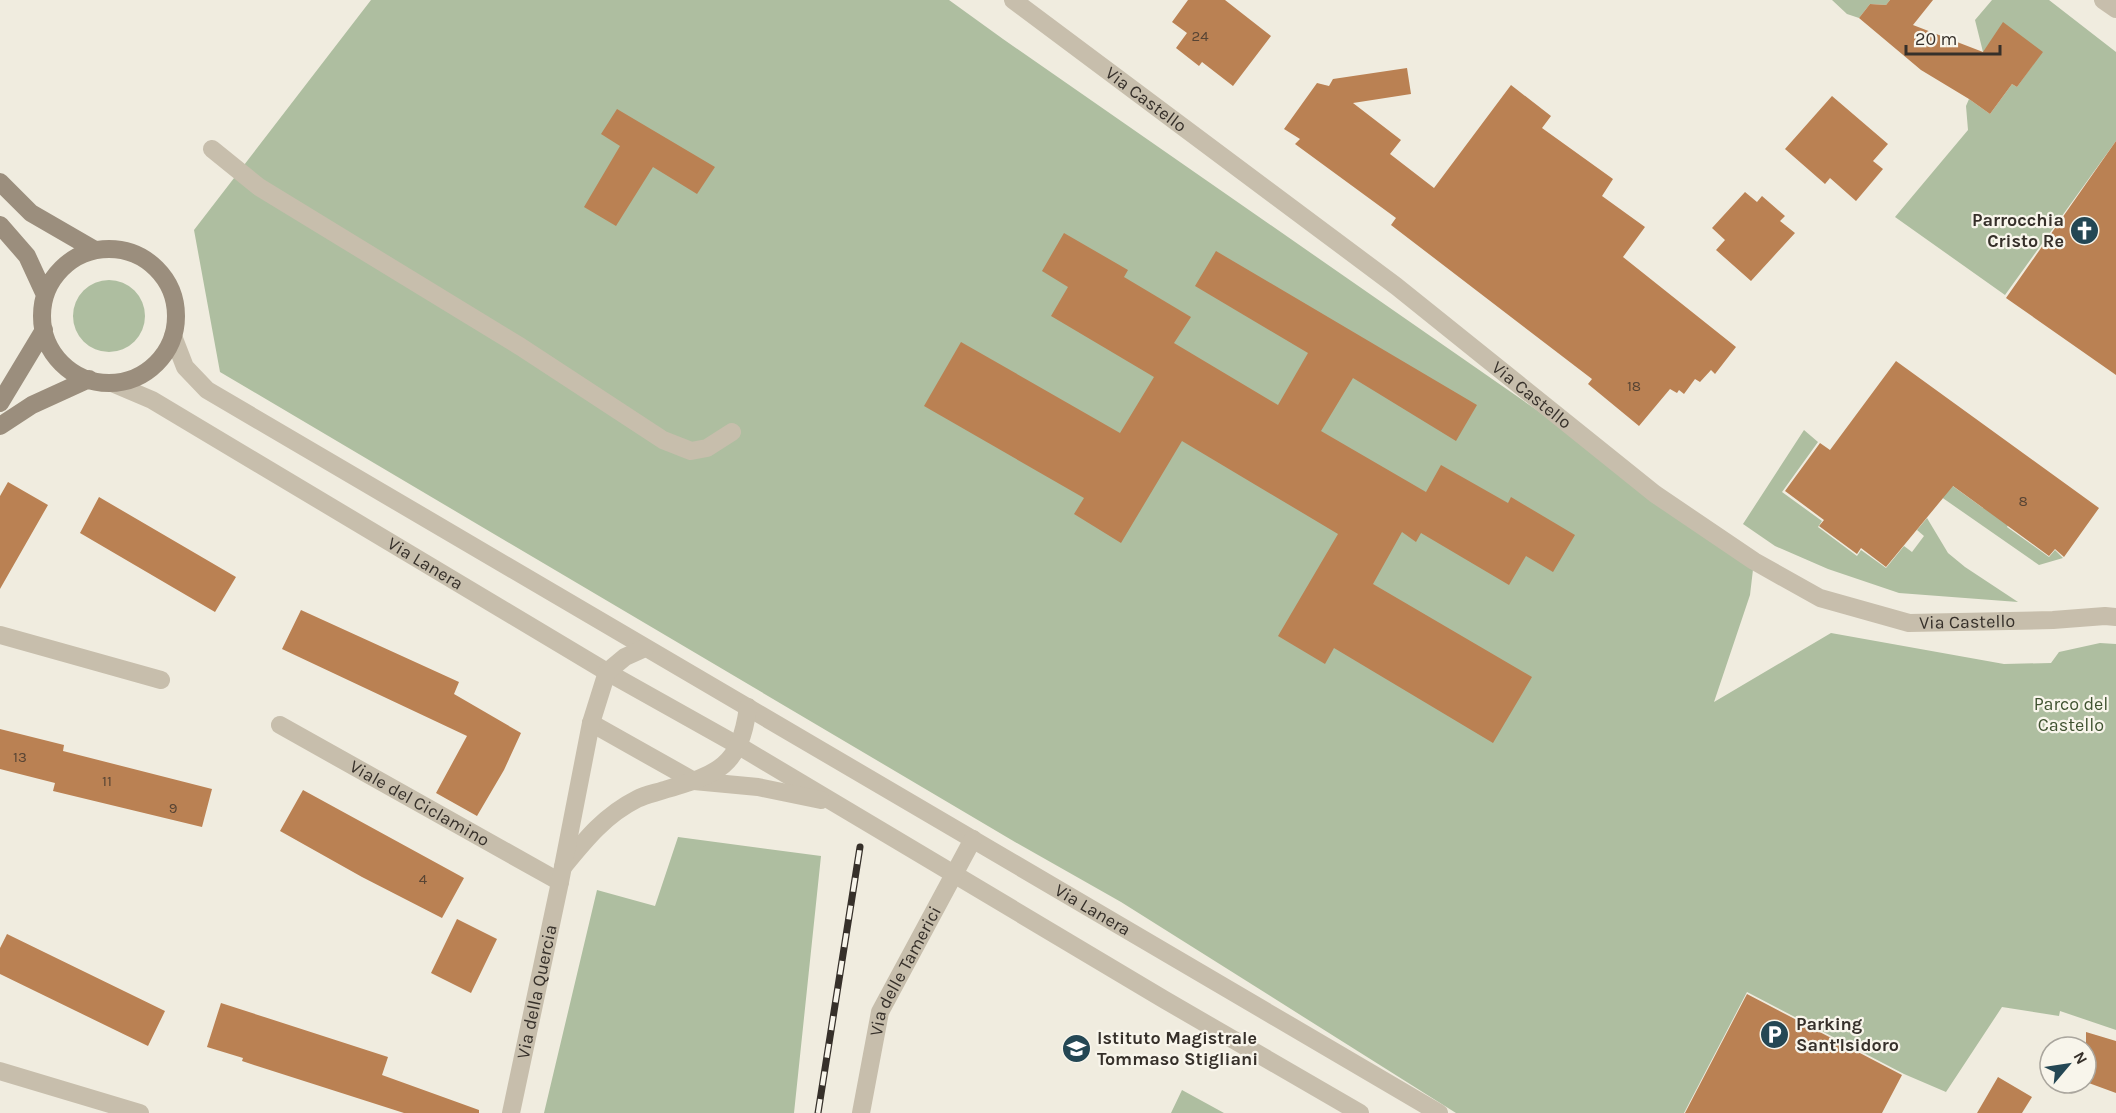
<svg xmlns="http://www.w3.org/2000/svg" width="2116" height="1113" font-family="Karla,sans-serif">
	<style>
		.green { fill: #aebea0 }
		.building { fill: #ba8153 }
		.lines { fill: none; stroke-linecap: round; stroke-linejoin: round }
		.street { stroke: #c7beac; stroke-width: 18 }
		.secondary { stroke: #9b8e7d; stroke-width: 18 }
		.rail-casing { stroke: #36302a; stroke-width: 7 }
		.rail { stroke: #f8f5eb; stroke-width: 4.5; stroke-dasharray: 14; stroke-linecap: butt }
		.labels { text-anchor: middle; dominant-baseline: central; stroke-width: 4.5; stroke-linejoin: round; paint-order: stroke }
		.number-label { font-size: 15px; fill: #574434 }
		.street-label { font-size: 18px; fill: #36302a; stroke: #f8f5eb }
		.poi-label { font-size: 18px; font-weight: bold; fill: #36302a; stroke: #f8f5eb; text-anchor: start }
		.park-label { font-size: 18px; fill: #3f5230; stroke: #f8f5eb }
	</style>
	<rect width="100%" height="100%" fill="#f0ecdf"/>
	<path class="green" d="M371,0H949L1003,39L1754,561L1750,595L1714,702L1831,633L2004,664L2051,663L2059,652L2100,643L2116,644V1030L2060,1011L2059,1016L2002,1007L1946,1092L1904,1074L1747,992L1684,1113H1456L1121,902L1015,842L220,372L194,230Z
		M1832,0H1890L1886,5L1870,4L1859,18L1847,14Z
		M1992,0H2049L2116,52V141L2005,295L1895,217L1968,130L1966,106L1969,99L1990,114L2012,84L2017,87L2042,52H1983L1975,20Z
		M73 316a36 36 0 1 1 72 0a36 36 0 1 1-72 0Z
		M1804,430L1818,442L1782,492L1822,521L1818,527L1857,556L1861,550L1886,568L1904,546L1912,552L1924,536L1917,530L1927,518L1948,553L1965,567L2018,602L1899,593L1828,569L1775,546L1743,524Z
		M1845,430L1932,471L1983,508L1989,502L2012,519L2007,527L2049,557L2055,550L2063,558L2039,565Z
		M678,837L821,856L794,1113H544L597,890L655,906Z
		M1182,1090L1224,1113H1171Z"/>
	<path class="building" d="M1188,0H1225L1271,36L1233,86L1202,62L1199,66L1176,48L1187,33L1172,22Z
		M1890,0H1933L1913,25L1983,52L2003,22L2043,52L2017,87L2012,84L1990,114L1969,99L1921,70L1859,18L1870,4L1886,5Z
		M1407,68L1411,94L1353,103L1401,140L1390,154L1434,188L1511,85L1551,116L1542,128L1613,179L1602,196L1645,227L1623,257L1736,347L1715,374L1711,370L1700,382L1695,379L1684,394L1679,390L1677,393L1670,389L1639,426L1588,384L1592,379L1391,225L1396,218L1295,144L1300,139L1284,129L1317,83L1329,86L1333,79Z
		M1832,96L1888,144L1873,161L1883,169L1856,201L1830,178L1825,184L1785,149Z
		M617,109L715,167L697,194L653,167L616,226L584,207L620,146L601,134Z
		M2116,141V375L2006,298Z
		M1745,192L1757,202L1762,196L1785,216L1780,221L1795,233L1751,281L1716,250L1725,240L1712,228Z
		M1064,233L1128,270L1124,277L1191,317L1174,343L1278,405L1308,353L1195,286L1216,251L1477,405L1456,441L1353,378L1321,431L1426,492L1441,465L1508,503L1511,497L1575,535L1553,572L1526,556L1509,585L1421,533L1416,542L1402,532L1373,584L1532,677L1493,743L1334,648L1325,664L1278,636L1338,534L1182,441L1121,543L1074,514L1084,498L924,406L961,342L1120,433L1154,377L1051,316L1068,287L1042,271Z
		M1896,361L2099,508L2064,557L2055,549L2049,556L1953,486L1886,567L1861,548L1857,554L1819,526L1824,520L1785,491L1820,443L1830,450Z
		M8,482L48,505L0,589V496Z
		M99,497L236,577L215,612L80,533Z
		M301,610L459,682L454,694L521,733L504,770L477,816L436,793L467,736L282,649Z
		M0,729L64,745L63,751L212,789L202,827L53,791L55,783L0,769Z
		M303,790L464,878L442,918L362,877L280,831Z
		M457,919L497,939L471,993L431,973Z
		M7,934L165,1011L148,1046L0,974V948Z
		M1747,994L1902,1075L1882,1113H1685Z
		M221,1003L388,1057L382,1075L479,1110V1113H404L254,1065L242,1061L243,1058L207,1047Z
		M2086,1032L2116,1041V1093L2086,1082Z
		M1998,1077L2032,1097L2022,1113H1977Z"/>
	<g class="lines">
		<g class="street">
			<path id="s1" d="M1013,0L1396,286L1655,494L1754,561L1820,598L1909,623L2053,620L2105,616L2116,617"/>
			<path d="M2103,0L2116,9"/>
			<path d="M212,149L259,187L521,347L663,440L691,451L707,448L732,432"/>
			<path id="s2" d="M173,336L185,367L207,390L1439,1113"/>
			<path id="s3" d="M112,383L152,400L607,672L739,746L1165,1000L1360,1113"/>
			<path d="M0,635L161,680"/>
			<path d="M591,723L694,781L758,787L821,800"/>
			<path id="s4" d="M280,725L560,882"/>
			<path d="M563,867C585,840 605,815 637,799C645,795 655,793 664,790C717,774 740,768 748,707"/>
			<path d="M0,1071L140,1113"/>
			<path id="s5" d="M511,1113L560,882L591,723L607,672L625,657L645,648"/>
			<path id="s6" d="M861,1113L880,1012L973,839"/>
		</g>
		<path class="secondary" d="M0,182L31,213L95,250
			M0,225L27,256L45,295
			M42 316a67 67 0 1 1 134 0a67 67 0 1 1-134 0Z
			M0,403L44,330
			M0,426L32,405L89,379"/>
		<defs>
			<path id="rail" d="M818,1113L860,847"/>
		</defs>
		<use href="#rail" class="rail-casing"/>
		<use href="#rail" class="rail"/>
	</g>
	<defs>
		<symbol id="church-disc" viewBox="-11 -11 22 22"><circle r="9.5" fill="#244754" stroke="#f8f5eb"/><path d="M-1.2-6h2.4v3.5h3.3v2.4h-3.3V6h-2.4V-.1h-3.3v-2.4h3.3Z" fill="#fff"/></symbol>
		<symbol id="parking-disc" viewBox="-11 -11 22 22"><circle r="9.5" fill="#244754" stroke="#f8f5eb"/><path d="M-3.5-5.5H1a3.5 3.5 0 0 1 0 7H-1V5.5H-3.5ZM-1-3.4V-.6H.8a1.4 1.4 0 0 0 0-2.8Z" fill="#fff"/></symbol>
		<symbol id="school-disc" viewBox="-11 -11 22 22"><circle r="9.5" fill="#244754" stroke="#f8f5eb"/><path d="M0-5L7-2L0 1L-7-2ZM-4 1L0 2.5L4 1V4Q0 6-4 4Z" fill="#fff"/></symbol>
	</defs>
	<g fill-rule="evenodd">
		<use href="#church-disc" x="2068" y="214" width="33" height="33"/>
		<use href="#parking-disc" x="1758" y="1018" width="33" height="33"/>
		<use href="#school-disc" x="1060" y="1032" width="33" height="33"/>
	</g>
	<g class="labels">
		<g class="number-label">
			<text x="1200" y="36">24</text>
			<text x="1634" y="386">18</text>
			<text x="2023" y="501">8</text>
			<text x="20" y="757">13</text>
			<text x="107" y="781">11</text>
			<text x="173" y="808">9</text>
			<text x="423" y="879">4</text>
		</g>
		<g class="street-label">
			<text stroke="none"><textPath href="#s1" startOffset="166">Via Castello</textPath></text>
			<text stroke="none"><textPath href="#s1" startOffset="652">Via Castello</textPath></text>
			<text stroke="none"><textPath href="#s3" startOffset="362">Via Lanera</textPath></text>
			<text stroke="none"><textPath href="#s1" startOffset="1156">Via Castello</textPath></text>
			<text stroke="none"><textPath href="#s4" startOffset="160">Viale del Ciclamino</textPath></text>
			<text stroke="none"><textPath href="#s2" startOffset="1092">Via Lanera</textPath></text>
			<text stroke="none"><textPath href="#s6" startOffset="150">Via delle Tamerici</textPath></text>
			<text stroke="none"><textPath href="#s5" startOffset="124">Via della Quercia</textPath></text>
		</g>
		<g class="poi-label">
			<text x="2064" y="220" text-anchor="end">Parrocchia<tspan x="2064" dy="21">Cristo Re</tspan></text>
			<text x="1796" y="1024">Parking<tspan x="1796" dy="21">Sant'Isidoro</tspan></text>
			<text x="1097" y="1038">Istituto Magistrale<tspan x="1097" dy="21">Tommaso Stigliani</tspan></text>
		</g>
		<g class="park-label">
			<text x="2071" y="704">Parco del<tspan x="2071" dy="21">Castello</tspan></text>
		</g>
	</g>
	<g transform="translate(2068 1065) rotate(61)"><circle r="28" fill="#f8f5eb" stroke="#aaa69e" stroke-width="1.5"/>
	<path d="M0-4.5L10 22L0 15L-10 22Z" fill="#244754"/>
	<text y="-9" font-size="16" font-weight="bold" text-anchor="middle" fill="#36302a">N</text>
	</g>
	<path d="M1906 45v9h94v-9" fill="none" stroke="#36302a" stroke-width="3"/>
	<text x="1915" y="45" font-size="18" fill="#36302a" stroke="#f8f5eb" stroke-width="4.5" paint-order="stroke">20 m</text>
</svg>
